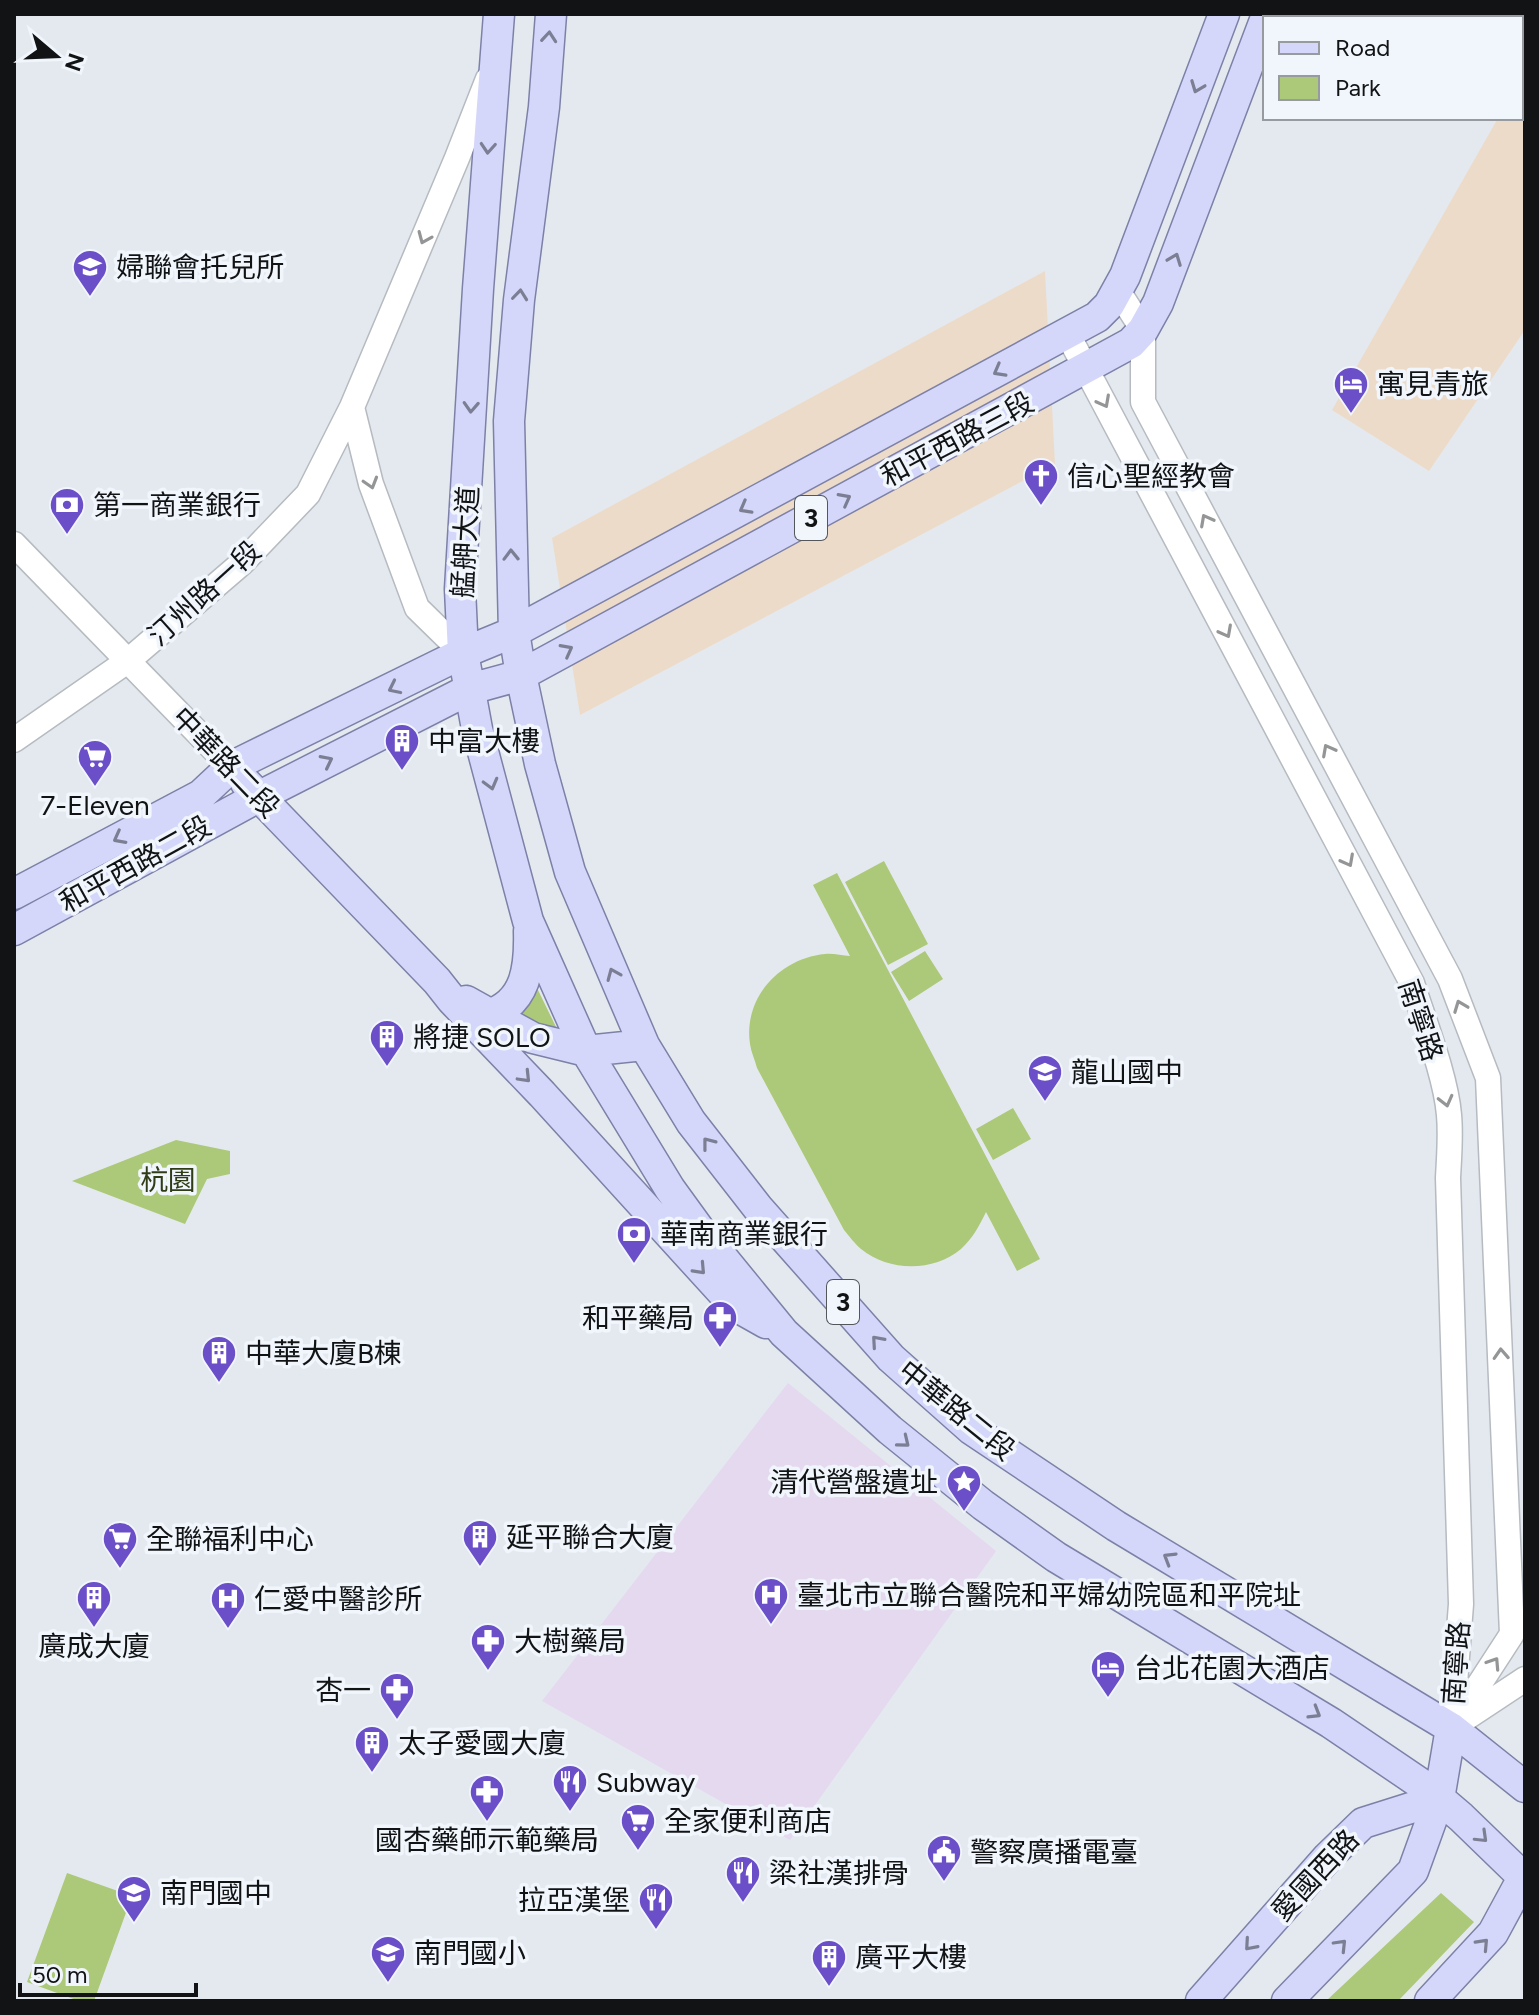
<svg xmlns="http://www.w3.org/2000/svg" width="1539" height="2015" font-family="Figtree,'Noto Sans TC',sans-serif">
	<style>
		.commercial { fill: #eddbca }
		.medical { fill: #e4d9ee }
		.green { fill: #abc978 }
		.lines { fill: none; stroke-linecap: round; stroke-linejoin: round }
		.minor-casing { stroke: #b6bbc1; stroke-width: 27 }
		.major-casing { stroke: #7d81a7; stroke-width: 33 }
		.minor { stroke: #fff; stroke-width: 24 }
		.major { stroke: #d4d7fa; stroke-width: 30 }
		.oneway { stroke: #7c7f93 }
		.oneway2 { stroke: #949596 }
		.labels { text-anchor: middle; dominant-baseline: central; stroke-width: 7; stroke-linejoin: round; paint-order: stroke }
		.shield { fill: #f1f6fc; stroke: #54575a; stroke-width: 2 }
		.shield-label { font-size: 26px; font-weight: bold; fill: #111315 }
		.poi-label { font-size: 28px; fill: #111315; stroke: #f1f6fc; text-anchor: start }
		.street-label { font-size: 28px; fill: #111315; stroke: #f1f6fc }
		.park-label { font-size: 28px; fill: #2f3c16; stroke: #f1f6fc }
	</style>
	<rect width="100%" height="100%" fill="#e4e9ef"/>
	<path class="commercial" d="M1525,74V330L1429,471L1332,410L1498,118H1521V80Z
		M1045,271L1055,464L580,715L552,538Z"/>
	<path class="medical" d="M788,1383L996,1551L790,1840L542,1701Z"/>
	<path class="green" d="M884,861L928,944L888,965L845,882Z
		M837,873L1040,1259L1017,1271L986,1212C979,1226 973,1238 961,1249C934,1272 889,1272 861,1249C855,1244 849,1236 844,1230L757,1068C755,1060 751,1052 750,1044C743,997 781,958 825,954C833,953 842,956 850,956L813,885Z
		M925,951L943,979L909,1001L891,972Z
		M535,985L537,988L558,1031L521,1020L518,1012Z
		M1013,1108L1031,1139L993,1160L976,1129Z
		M176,1140L230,1151V1174L207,1179L185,1224L72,1181Z
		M67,1873L132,1896L94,2001H79L27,1982Z
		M1441,1893L1474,1922L1398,2001H1326Z"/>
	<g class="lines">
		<defs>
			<path id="minor" d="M1118,291L1143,330V402L1450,979L1488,1078L1512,1634L1451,1728
				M1067,333L1412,983C1424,1021 1446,1077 1449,1115C1451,1136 1449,1157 1448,1178L1461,1604L1452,1723
				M352,407L371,484L417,608L463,653
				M14,544L231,767
				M14,740L129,660L242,563L308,494L352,407L457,158L488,79
				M1460,1722L1525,1679"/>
			<path id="major" d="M499,14L478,289L460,589L463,653L477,729L528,921L586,1051L670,1189L699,1229L784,1333L890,1430L983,1505L1056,1557L1331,1723L1427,1788L1461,1817L1525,1879
				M551,14L544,107L519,300L509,421L514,632L521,675L540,764L570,872L644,1045L691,1122L758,1208L891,1358L971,1429L1116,1526L1451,1728L1525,1787
				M246,783L437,981L452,1000L542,1094L734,1305L766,1323
				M14,894L201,795L231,767L463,653L514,632L1097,317L1109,305L1125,276L1224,14
				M14,930L258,797L470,689L521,675L1131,343L1143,330L1158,303L1265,20
				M466,1001L533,1038L586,1051L644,1045
				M488,1015C527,1003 530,966 529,931
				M1201,2001L1328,1857L1363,1823L1439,1799
				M1287,2001L1413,1871L1439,1799L1451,1728
				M1430,2001L1493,1933L1525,1874"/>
		</defs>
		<use href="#minor" class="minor-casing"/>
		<use href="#major" class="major-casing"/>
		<use href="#minor" class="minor"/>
		<use href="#major" class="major"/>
	</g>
	<defs><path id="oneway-chevron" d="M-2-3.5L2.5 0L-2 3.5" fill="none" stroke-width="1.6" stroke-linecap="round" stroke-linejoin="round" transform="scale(2)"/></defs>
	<g class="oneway">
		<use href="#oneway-chevron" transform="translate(549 37) rotate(-85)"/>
		<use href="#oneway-chevron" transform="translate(1197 87) rotate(111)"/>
		<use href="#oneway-chevron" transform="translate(488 148) rotate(94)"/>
		<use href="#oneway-chevron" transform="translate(1175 259) rotate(-69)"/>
		<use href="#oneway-chevron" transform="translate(520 295) rotate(-84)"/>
		<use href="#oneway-chevron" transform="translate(999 371) rotate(151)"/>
		<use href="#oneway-chevron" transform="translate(471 407) rotate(93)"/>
		<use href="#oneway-chevron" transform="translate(845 499) rotate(-28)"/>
		<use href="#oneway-chevron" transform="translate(745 508) rotate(151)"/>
		<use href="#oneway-chevron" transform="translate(511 555) rotate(-91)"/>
		<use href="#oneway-chevron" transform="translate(567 650) rotate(-28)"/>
		<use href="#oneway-chevron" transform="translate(394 688) rotate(154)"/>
		<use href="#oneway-chevron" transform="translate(327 761) rotate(-27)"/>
		<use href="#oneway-chevron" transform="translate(491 784) rotate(75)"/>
		<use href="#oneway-chevron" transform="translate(119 838) rotate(152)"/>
		<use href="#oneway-chevron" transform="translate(613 974) rotate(-113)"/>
		<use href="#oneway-chevron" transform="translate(525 1077) rotate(46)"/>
		<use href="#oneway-chevron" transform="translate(708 1143) rotate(-128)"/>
		<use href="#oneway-chevron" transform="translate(700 1269) rotate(47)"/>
		<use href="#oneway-chevron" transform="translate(877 1341) rotate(-131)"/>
		<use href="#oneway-chevron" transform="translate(904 1442) rotate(39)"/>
		<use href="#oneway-chevron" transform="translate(1169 1558) rotate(-149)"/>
		<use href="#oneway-chevron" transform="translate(1315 1713) rotate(31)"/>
		<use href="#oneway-chevron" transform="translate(1482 1837) rotate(44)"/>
		<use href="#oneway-chevron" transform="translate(1483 1944) rotate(-47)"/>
		<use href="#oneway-chevron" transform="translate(1250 1945) rotate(131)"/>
		<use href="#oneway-chevron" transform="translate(1341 1945) rotate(-46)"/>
	</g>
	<g class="oneway2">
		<use href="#oneway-chevron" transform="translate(424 238) rotate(113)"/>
		<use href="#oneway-chevron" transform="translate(1104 402) rotate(62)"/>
		<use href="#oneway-chevron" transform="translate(371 483) rotate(73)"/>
		<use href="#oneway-chevron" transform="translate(1206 520) rotate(-118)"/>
		<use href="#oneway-chevron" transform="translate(1226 632) rotate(62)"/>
		<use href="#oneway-chevron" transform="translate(1328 750) rotate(-118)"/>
		<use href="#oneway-chevron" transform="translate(1348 861) rotate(62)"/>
		<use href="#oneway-chevron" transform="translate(1460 1006) rotate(-111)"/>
		<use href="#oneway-chevron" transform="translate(1446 1101) rotate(76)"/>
		<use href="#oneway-chevron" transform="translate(1501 1354) rotate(-93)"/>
		<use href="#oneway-chevron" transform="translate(1494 1663) rotate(-57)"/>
	</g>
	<defs>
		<symbol id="school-pin" viewBox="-11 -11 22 30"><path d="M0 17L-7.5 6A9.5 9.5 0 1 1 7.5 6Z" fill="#6b4fc8" stroke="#f1f6fc"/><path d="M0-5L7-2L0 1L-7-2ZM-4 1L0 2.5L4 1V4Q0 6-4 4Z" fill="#fff"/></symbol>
		<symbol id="hotel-pin" viewBox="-11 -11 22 30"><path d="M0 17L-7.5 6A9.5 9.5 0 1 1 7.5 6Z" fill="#6b4fc8" stroke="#f1f6fc"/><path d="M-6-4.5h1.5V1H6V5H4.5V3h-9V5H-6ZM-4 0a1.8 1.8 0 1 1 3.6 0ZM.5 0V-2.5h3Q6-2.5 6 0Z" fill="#fff"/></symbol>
		<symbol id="church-pin" viewBox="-11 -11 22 30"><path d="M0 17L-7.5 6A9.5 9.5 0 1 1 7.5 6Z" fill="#6b4fc8" stroke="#f1f6fc"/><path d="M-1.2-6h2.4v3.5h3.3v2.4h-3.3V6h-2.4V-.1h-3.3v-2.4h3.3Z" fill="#fff"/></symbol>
		<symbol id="bank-pin" viewBox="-11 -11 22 30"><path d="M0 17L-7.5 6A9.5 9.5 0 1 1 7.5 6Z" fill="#6b4fc8" stroke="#f1f6fc"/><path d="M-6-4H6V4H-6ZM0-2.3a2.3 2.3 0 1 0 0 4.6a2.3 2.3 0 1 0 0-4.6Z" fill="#fff"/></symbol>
		<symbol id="building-pin" viewBox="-11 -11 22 30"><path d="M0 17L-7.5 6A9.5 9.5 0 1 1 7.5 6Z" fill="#6b4fc8" stroke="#f1f6fc"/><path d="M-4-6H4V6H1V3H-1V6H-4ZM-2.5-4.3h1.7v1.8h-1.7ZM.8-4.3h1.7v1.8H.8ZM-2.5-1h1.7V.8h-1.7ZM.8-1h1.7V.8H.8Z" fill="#fff"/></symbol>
		<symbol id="supermarket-pin" viewBox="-11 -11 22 30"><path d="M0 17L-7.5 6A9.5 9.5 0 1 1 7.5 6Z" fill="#6b4fc8" stroke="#f1f6fc"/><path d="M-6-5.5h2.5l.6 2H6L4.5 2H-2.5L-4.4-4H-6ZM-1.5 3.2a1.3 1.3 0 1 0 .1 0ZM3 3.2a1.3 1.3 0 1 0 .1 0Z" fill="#fff"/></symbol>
		<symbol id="pharmacy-pin" viewBox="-11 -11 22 30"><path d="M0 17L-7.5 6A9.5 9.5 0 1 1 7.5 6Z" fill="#6b4fc8" stroke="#f1f6fc"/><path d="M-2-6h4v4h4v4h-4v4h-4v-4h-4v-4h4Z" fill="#fff"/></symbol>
		<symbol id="sight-pin" viewBox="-11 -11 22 30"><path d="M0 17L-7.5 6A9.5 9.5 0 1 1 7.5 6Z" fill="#6b4fc8" stroke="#f1f6fc"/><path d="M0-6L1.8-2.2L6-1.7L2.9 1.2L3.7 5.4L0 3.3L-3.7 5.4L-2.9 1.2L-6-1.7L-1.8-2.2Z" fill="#fff"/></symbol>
		<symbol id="hospital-pin" viewBox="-11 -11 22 30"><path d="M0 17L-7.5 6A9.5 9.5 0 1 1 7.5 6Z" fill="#6b4fc8" stroke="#f1f6fc"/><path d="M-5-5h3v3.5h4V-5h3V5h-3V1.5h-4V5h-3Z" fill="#fff"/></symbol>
		<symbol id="restaurant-pin" viewBox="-11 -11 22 30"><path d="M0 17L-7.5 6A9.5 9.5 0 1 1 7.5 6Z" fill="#6b4fc8" stroke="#f1f6fc"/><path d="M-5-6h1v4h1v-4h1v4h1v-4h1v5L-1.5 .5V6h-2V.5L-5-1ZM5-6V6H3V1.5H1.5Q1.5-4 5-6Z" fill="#fff"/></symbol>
		<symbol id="civic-pin" viewBox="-11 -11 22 30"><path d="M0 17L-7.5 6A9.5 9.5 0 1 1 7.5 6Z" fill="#6b4fc8" stroke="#f1f6fc"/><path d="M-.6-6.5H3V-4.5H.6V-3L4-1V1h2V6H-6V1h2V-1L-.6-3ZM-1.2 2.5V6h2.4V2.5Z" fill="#fff"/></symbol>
	</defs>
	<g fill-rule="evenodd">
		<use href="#school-pin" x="70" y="247" width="40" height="54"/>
		<use href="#hotel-pin" x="1331" y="364" width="40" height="54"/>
		<use href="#church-pin" x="1021" y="456" width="40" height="54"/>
		<use href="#bank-pin" x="47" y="485" width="40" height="54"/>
		<use href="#building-pin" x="382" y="721" width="40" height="54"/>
		<use href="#supermarket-pin" x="75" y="737" width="40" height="54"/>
		<use href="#building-pin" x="367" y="1017" width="40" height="54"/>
		<use href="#school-pin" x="1025" y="1052" width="40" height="54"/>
		<use href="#bank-pin" x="614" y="1214" width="40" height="54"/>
		<use href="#pharmacy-pin" x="700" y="1298" width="40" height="54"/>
		<use href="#building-pin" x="199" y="1333" width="40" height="54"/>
		<use href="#sight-pin" x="944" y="1462" width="40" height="54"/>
		<use href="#building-pin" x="460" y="1517" width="40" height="54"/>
		<use href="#supermarket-pin" x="100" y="1519" width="40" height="54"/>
		<use href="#hospital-pin" x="751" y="1575" width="40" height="54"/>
		<use href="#building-pin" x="74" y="1578" width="40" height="54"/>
		<use href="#hospital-pin" x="208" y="1579" width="40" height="54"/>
		<use href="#pharmacy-pin" x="468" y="1621" width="40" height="54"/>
		<use href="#hotel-pin" x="1088" y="1648" width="40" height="54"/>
		<use href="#pharmacy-pin" x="377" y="1670" width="40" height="54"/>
		<use href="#building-pin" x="352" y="1723" width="40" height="54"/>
		<use href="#restaurant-pin" x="550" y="1762" width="40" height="54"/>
		<use href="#pharmacy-pin" x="467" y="1772" width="40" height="54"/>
		<use href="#supermarket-pin" x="618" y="1801" width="40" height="54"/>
		<use href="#civic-pin" x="924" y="1832" width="40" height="54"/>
		<use href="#restaurant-pin" x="723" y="1853" width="40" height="54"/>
		<use href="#school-pin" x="114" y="1873" width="40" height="54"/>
		<use href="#restaurant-pin" x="636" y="1880" width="40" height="54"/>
		<use href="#school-pin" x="368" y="1933" width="40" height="54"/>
		<use href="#building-pin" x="809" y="1937" width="40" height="54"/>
	</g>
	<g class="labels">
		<g class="shield">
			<rect x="795" y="496" width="32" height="44" rx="6"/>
			<rect x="827" y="1280" width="32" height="44" rx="6"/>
		</g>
		<g class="shield-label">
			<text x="811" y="518">3</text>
			<text x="843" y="1302">3</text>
		</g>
		<g class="poi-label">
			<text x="116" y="267">婦聯會托兒所</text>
			<text x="1377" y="384">寓見青旅</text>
			<text x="1067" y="476">信心聖經教會</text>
			<text x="93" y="505">第一商業銀行</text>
			<text x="428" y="741">中富大樓</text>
			<text x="95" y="805" text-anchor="middle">7-Eleven</text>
			<text x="413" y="1037">將捷 SOLO</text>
			<text x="1071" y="1072">龍山國中</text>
			<text x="660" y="1234">華南商業銀行</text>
			<text x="694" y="1318" text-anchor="end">和平藥局</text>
			<text x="245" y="1353">中華大廈B棟</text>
			<text x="938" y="1482" text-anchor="end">清代營盤遺址</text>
			<text x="506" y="1537">延平聯合大廈</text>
			<text x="146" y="1539">全聯福利中心</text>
			<text x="797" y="1595">臺北市立聯合醫院和平婦幼院區和平院址</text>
			<text x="254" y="1599">仁愛中醫診所</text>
			<text x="514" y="1641">大樹藥局</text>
			<text x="94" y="1646" text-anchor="middle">廣成大廈</text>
			<text x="1134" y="1668">台北花園大酒店</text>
			<text x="371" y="1690" text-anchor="end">杏一</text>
			<text x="398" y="1743">太子愛國大廈</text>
			<text x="596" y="1782">Subway</text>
			<text x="664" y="1821">全家便利商店</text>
			<text x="487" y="1840" text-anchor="middle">國杏藥師示範藥局</text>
			<text x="970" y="1852">警察廣播電臺</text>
			<text x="769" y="1873">梁社漢排骨</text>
			<text x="160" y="1893">南門國中</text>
			<text x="630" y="1900" text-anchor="end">拉亞漢堡</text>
			<text x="414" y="1953">南門國小</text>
			<text x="855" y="1957">廣平大樓</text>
		</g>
		<g class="street-label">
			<text transform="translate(957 439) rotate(-28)">和平西路三段</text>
			<text transform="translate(465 542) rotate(-87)">艋舺大道</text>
			<text transform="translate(204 593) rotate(-42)">汀州路一段</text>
			<text transform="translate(226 762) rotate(46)">中華路二段</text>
			<text transform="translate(135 864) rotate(-29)">和平西路二段</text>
			<text transform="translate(1421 1020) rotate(72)">南寧路</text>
			<text transform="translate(957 1410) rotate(39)">中華路二段</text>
			<text transform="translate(1456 1663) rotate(-86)">南寧路</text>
			<text transform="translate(1315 1875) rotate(-47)">愛國西路</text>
		</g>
		<g class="park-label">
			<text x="168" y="1180">杭園</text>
		</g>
	</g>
	<rect width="1539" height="2015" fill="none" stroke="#111315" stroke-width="32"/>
	<rect x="1263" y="16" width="260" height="104" fill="#f1f6fc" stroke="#979ba0" stroke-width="2"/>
	<rect x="1279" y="42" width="40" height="12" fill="#d4d7fa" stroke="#979ba0" stroke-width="2"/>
	<text x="1335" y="56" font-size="24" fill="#111315">Road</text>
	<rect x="1279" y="76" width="40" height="24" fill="#abc978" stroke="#979ba0" stroke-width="2"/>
	<text x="1335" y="96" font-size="24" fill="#111315">Park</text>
	<g transform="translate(56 56) rotate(109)" stroke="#f1f6fc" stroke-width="6" paint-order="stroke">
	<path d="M0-6L14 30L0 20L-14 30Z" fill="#111315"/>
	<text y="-12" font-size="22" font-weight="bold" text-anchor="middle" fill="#111315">N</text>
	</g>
	<path d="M20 1983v12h176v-12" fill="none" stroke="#111315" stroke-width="4"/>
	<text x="32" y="1983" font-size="24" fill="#111315" stroke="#f1f6fc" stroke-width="6" paint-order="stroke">50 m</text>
</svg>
